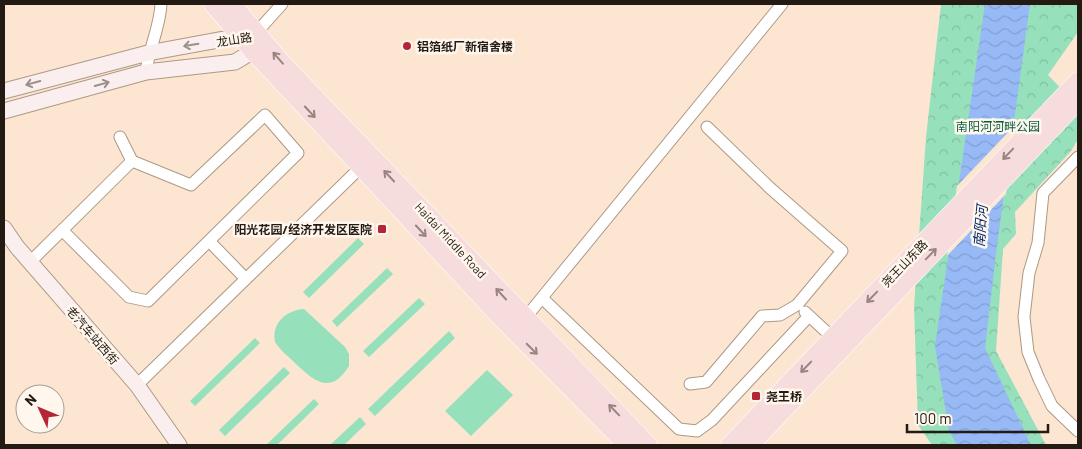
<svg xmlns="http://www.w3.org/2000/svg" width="1082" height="449" font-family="Barlow,'Noto Sans SC',sans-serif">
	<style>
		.grass { fill: #97e0bc }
		.park { fill: url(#park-crowns) }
		.water { fill: url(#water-waves) }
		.pier { fill: #fce6d1 }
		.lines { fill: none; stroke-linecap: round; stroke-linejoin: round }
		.street-casing { stroke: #ad9985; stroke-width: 13 }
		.secondary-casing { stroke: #ad9985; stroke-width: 17 }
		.primary-casing { stroke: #fff; stroke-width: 19 }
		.street { stroke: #fff; stroke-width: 11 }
		.secondary { stroke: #fbeeee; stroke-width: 15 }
		.primary { stroke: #f7dcdd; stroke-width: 18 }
		.oneway { stroke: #998f8b }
		.oneway2 { stroke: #978582 }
		.poi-dot { fill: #b62535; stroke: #fff6ed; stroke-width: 2 }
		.labels { text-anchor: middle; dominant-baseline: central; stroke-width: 5; stroke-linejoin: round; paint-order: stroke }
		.street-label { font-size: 12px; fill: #221a13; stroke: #fff6ed }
		.poi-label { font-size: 12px; font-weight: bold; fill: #221a13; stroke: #fff6ed; text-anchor: start }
		.park-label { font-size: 12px; fill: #085c3e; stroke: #fff6ed }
		.water-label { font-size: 14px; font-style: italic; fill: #0b2f6e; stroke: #fff6ed }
	</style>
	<defs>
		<pattern id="park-crowns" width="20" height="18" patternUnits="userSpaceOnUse" patternTransform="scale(1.25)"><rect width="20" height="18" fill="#97e0bc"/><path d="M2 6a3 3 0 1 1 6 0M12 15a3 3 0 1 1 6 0" fill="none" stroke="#82c0a1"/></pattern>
		<pattern id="water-waves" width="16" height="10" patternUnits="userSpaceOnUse" patternTransform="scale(1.25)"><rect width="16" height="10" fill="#97baf6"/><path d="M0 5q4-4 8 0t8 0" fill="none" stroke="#829fd2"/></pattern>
	</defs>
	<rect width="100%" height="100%" fill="#fce6d1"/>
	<path class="grass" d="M358,238L364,244L309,298L303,292Z
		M387,268L393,274L337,327L332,321Z
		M419,298L425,304L369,357L363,351Z
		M304,309L345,347L349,354V366C331,395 315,382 296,364C289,357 280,350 275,342C271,323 287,310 304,309Z
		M449,331L455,338L375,416L368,409Z
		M255,338L260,343L195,406L190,401Z
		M284,367L290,373L225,436L219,430Z
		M487,370L513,395L471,436L445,411Z
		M314,399L319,404L277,445H266Z
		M360,417L366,424L344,445H330Z"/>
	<path class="park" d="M941,4H1078V32L1048,75L1078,106V139L1071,151L1015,212L1016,234L1003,249L996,351L1046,445H932L918,425L914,307L926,137Z"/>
	<path class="water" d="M985,4H1030L996,253L985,348L1031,445H957L949,431L935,346Z"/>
	<path class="pier" d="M1016,124L1006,194L947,256L957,186Z"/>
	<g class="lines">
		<defs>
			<path id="street" d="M256,33L282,4
				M146,72C149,48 160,27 161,4
				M1078,157L1043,193L1038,243L1029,273L1024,317L1028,352L1039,379L1052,406L1078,431
				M62,230L129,297L148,301L298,153L265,115L191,185L132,161L120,137
				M209,241L246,279
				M30,262L132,161
				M542,298L679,429L697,431L712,420L809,316
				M805,312L833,338
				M522,322L782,4
				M690,384L706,382L762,316L780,315L797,305L842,251L770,188L707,127
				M137,385L361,167"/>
			<path id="secondary" d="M4,91L148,53L256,33L253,51L235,62L146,72L4,111
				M4,228L17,247L137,385L179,445"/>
			<path id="primary" d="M213,4L253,51L504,321L627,445
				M232,4L282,63L648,445
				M730,445L1078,81
				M750,445L1078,101"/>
		</defs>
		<use href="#street" class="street-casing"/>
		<use href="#secondary" class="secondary-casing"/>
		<use href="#primary" class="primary-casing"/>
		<use href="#street" class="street"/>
		<use href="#secondary" class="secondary"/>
		<use href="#primary" class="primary"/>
	</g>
	<defs><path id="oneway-shaft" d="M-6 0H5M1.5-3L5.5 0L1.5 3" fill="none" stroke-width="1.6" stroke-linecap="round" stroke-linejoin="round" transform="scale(1.25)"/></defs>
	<g class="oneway">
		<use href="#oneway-shaft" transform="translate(191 45) rotate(170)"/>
		<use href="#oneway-shaft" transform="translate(33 83) rotate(165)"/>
		<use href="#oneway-shaft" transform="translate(102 84) rotate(-15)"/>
	</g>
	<g class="oneway2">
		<use href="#oneway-shaft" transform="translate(278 58) rotate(-131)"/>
		<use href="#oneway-shaft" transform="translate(310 112) rotate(47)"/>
		<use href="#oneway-shaft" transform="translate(1008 154) rotate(134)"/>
		<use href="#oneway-shaft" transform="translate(389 176) rotate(-133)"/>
		<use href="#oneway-shaft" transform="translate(421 231) rotate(47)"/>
		<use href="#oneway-shaft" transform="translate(931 254) rotate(-46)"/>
		<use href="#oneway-shaft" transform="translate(501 294) rotate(-133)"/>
		<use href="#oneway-shaft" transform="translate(872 297) rotate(134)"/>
		<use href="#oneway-shaft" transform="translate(532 349) rotate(45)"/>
		<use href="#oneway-shaft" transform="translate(806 367) rotate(134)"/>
		<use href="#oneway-shaft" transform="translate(614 410) rotate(-134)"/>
	</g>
	<g class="poi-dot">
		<circle cx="407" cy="46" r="5"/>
		<rect x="377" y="224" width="10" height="10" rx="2.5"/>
		<rect x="751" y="391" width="10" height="10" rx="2.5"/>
	</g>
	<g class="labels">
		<g class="street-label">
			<text transform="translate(234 39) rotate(-9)">龙山路</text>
			<text transform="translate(451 240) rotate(47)">Haidai Middle Road</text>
			<text transform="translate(904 263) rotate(-46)">尧王山东路</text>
			<text transform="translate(93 335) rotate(49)">老汽车站西街</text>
		</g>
		<g class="poi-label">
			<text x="417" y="46">铝箔纸厂新宿舍楼</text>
			<text x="372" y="229" text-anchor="end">阳光花园/经济开发区医院</text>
			<text x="766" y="396">尧王桥</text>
		</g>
		<g class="park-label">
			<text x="998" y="126">南阳河河畔公园</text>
		</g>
		<g class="water-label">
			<text transform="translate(980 226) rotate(-85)">南阳河</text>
		</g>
	</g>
	<rect width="1082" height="449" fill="none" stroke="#221a13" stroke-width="10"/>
	<g transform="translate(40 409) rotate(314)"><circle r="24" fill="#fff6ed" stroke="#a79e96"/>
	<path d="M0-4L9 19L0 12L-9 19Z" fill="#b62535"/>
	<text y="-8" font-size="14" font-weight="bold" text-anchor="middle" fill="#221a13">N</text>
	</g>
	<path d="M907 424v8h141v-8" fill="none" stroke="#221a13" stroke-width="2.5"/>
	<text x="914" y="424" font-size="15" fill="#221a13" stroke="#fff6ed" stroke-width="4" paint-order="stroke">100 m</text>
</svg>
